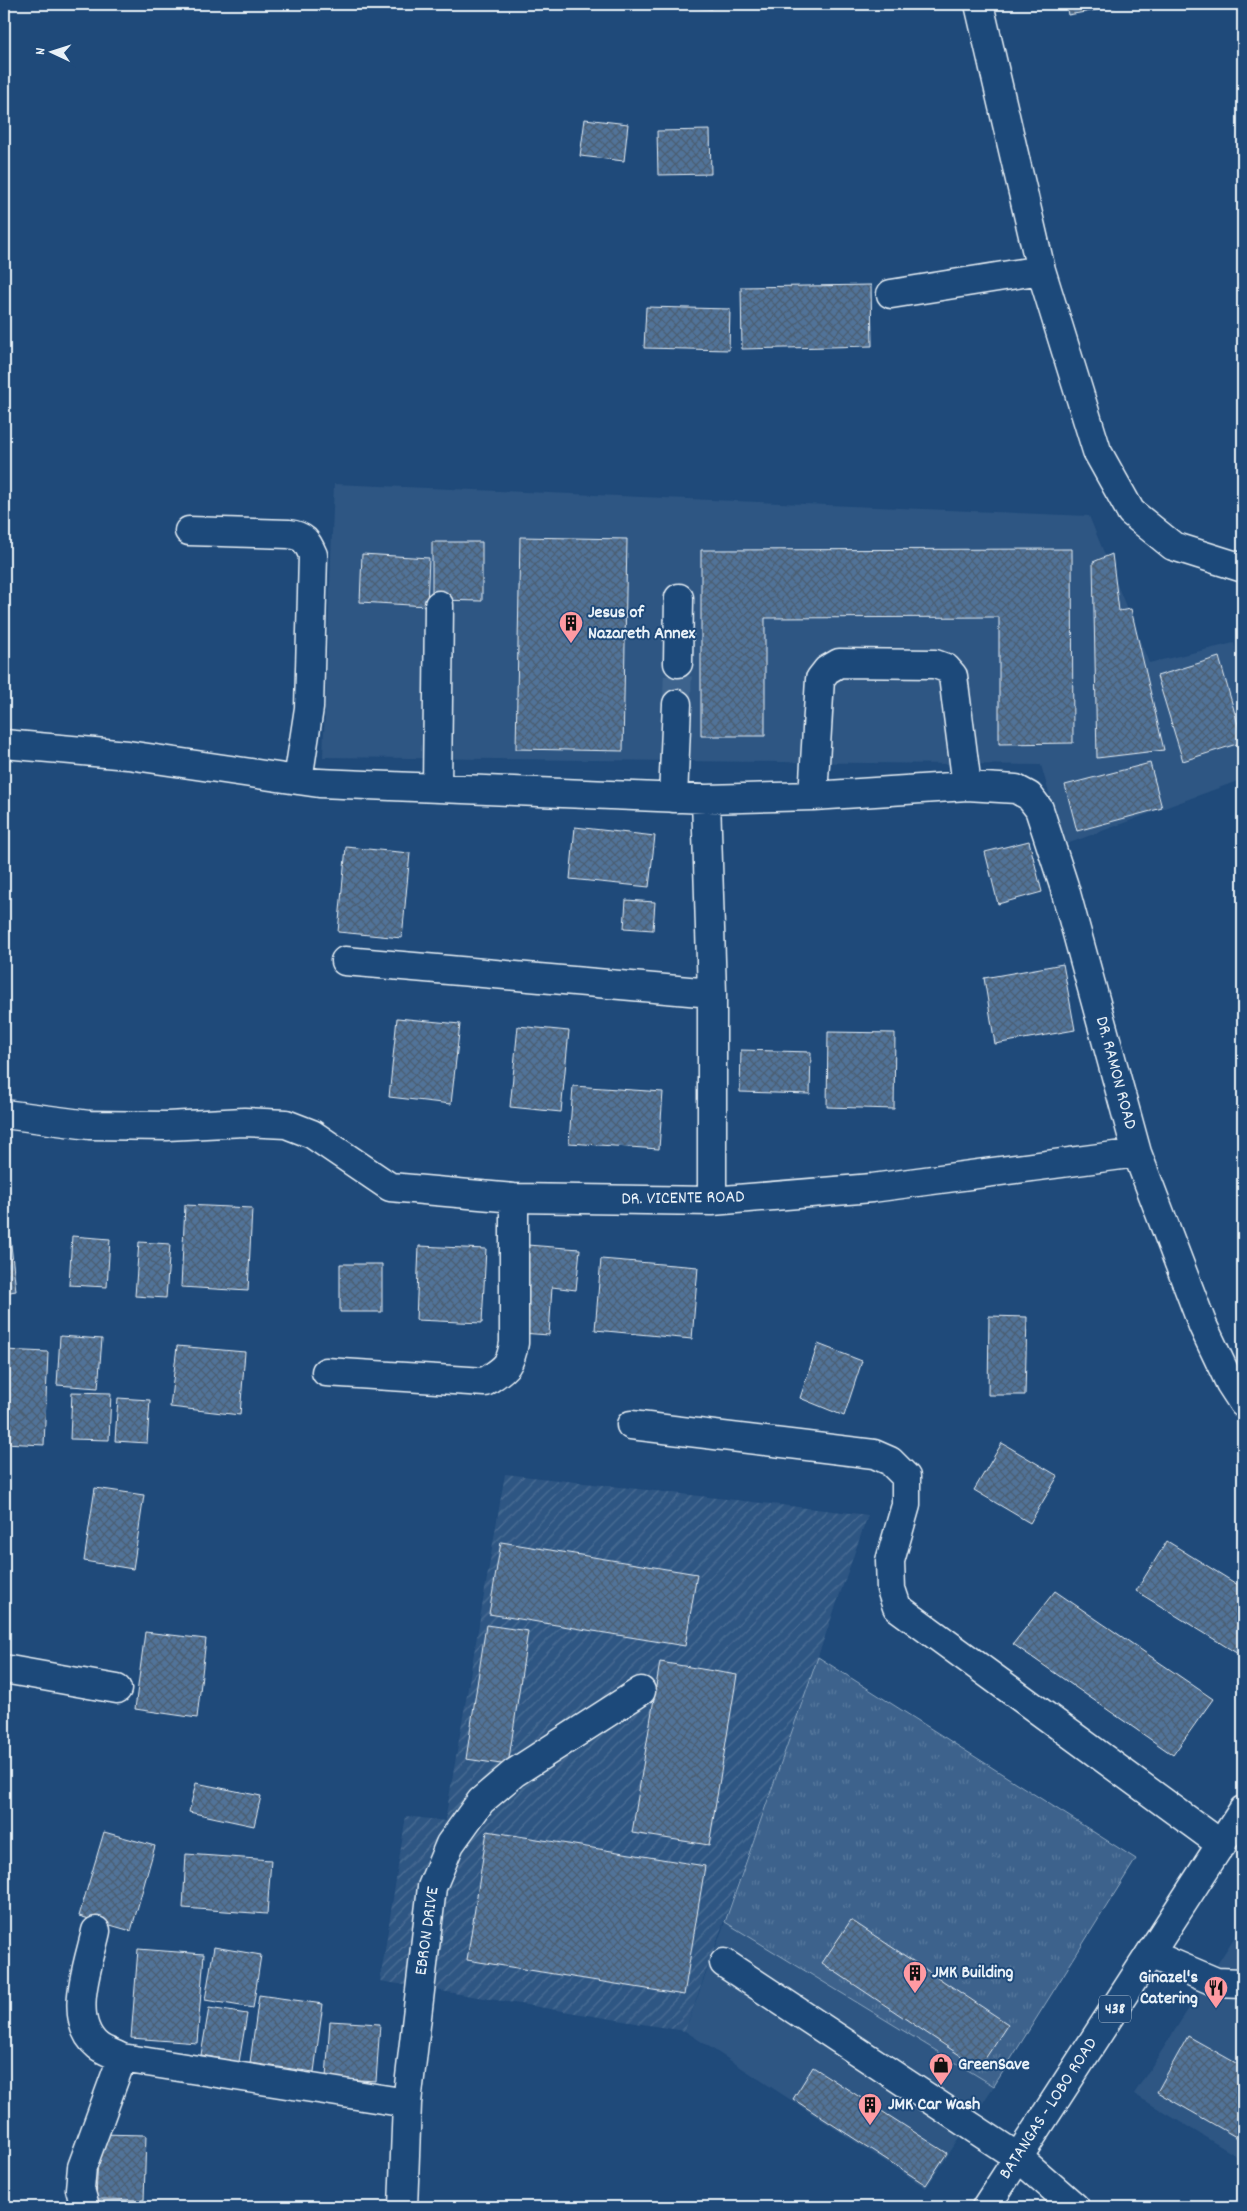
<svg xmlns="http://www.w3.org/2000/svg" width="1247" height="2211" font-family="Dekko,sans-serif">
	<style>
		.built { fill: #2e5683 }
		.industrial { fill: url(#industrial-furrows) }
		.grass { fill: url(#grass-tufts); stroke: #92aac2 }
		.building { fill: url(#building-cross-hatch); stroke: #e8f1f8 }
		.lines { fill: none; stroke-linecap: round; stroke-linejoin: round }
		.minor-tunnel { stroke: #3d638d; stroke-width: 28; stroke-dasharray: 28 14; stroke-linecap: butt }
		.minor-casing { stroke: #e8f1f8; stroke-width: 31 }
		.major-casing { stroke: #e8f1f8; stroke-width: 31 }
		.minor { stroke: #1f4a7a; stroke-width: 28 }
		.major { stroke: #1f4a7a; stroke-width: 28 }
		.labels { text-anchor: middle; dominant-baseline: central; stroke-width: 4; stroke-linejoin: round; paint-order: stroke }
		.shield { fill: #1f4a7a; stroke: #acbfd2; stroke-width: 1 }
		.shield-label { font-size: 16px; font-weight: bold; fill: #e8f1f8 }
		.poi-label { font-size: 18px; font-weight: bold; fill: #e8f1f8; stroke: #1f4a7a; text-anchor: start }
		.street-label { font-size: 18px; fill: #e8f1f8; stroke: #1f4a7a }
	</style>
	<defs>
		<pattern id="industrial-furrows" width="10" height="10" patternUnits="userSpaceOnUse" patternTransform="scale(1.25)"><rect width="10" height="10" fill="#2e5683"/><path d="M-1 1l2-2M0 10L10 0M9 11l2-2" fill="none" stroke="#4c6f95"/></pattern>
		<pattern id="grass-tufts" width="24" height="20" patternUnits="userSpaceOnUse" patternTransform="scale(1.25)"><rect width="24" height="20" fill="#3c628c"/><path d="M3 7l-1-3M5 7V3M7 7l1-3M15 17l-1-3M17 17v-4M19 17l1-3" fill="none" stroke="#58799d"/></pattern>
		<pattern id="building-cross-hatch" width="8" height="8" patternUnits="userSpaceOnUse" patternTransform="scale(1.25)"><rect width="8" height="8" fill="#517399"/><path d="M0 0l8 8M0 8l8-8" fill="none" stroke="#4c5e72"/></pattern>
	</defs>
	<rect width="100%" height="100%" fill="#1f4a7a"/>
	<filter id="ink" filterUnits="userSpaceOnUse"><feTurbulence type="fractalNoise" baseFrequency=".02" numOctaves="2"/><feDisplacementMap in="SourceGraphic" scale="10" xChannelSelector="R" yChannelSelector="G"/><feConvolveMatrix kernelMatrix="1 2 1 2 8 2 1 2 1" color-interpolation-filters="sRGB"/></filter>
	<g filter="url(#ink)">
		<path class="built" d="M334,484L1089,516L1149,663L1234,643L1243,679V779L1064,845L1041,765L323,757Z
			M725,1922L994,2086L926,2188L685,2031Z
			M1243,1924V2160L1134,2094Z"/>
		<path class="industrial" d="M505,1474L868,1515L685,2031L380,1981L406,1816L445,1821Z"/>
		<path class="grass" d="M818,1657L1136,1859L994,2086L725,1922Z"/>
		<path class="building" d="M662,4H712V9Z
			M1066,4H1131L1068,15Z
			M585,119L628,124L624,161L580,156Z
			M710,130L711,174L658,175L657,131Z
			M871,285L872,346L742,349L741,287Z
			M646,307L730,309L729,350L644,348Z
			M520,537L627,539L623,751L516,749Z
			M432,542H482V601L432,600Z
			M1072,549L1073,743L999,744V617L765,618V736H701V550Z
			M362,554L429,558L427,606L360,602Z
			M1112,554L1119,611L1131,609L1164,750L1097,758L1093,562Z
			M1219,657L1243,742L1183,761L1157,676Z
			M1150,763L1162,808L1077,831L1065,785Z
			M575,827L655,836L649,887L570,879Z
			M1029,841L1042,892L998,904L985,852Z
			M346,847L410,853L402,938L338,932Z
			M626,900L655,902L653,930L624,928Z
			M1063,964L1075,1030L995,1044L984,978Z
			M397,1018L460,1024L451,1104L389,1097Z
			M518,1026L569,1031L561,1112L510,1107Z
			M828,1032L895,1033L894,1109L827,1107Z
			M741,1050L811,1052L810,1094L740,1092Z
			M573,1086L663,1092L659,1149L569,1143Z
			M4,1199H6L16,1291L4,1293Z
			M185,1205L252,1208L248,1291L181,1287Z
			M72,1236L110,1239L107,1287L69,1285Z
			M139,1242L170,1244L166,1298L135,1296Z
			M527,1245L580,1249L576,1290L552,1287L549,1335L521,1333Z
			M419,1246L486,1249L482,1323L416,1320Z
			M601,1259L698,1267L692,1339L595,1330Z
			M340,1264H382V1312H340Z
			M989,1316L1027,1317L1025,1395H988Z
			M60,1336L102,1339L98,1388L57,1385Z
			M818,1344L862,1361L844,1416L800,1398Z
			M177,1346L245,1352L240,1415L170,1407Z
			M4,1350L48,1352L44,1445L4,1443Z
			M72,1392L111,1393L109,1440L70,1439Z
			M118,1398L150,1400L147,1443L115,1441Z
			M1002,1443L1058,1476L1030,1523L974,1490Z
			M95,1488L144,1495L133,1569L84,1561Z
			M1167,1541L1243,1588V1657L1136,1591Z
			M501,1542L697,1574L685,1646L489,1614Z
			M1055,1591L1213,1699L1173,1755L1013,1644Z
			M486,1625L528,1631L508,1765L466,1759Z
			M145,1632L206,1639L197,1718L135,1709Z
			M660,1662L737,1675L709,1845L632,1833Z
			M196,1783L261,1796L254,1826L189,1812Z
			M487,1831L705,1866L684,1995L467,1960Z
			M104,1832L155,1846L131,1931L79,1916Z
			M186,1854L271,1860L267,1914L183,1908Z
			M851,1920L1008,2024L979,2068L822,1963Z
			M214,1947L261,1955L253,2008L205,2000Z
			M138,1949L204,1954L197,2043L131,2038Z
			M259,1995L323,2004L314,2072L250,2063Z
			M209,2008L247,2014L239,2062L201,2055Z
			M330,2021L380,2024L376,2081L326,2078Z
			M1188,2036L1243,2067V2141L1157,2092Z
			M813,2067L947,2153L926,2185L793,2099Z
			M99,2134L146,2135L144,2200L96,2199Z"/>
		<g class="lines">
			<path class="minor-tunnel" d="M677,704L678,663"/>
			<defs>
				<path id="minor" d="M979,4L1041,270L1097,451L1131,512L1173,546L1243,568
					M891,294L1041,270
					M189,531L289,534C304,536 307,541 313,555L309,708L298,780L319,783L706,799L813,796L967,786L1016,789L1029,796L1039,809L1064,886L1137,1153L1203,1326L1230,1383L1243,1403
					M678,663L679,598
					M4,744L128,755L298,780
					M437,787L439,605
					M813,796L820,679L827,670L839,663L935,664L946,668L953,676L967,786
					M673,798L677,704
					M706,799L712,993V1201
					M345,961L712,993
					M4,1114L89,1125L167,1126L244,1122L286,1124L312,1134L390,1187L514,1198L712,1201L872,1188L1137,1153
					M326,1372L485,1382C505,1368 510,1367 514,1343V1198
					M631,1425L874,1454L890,1461L906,1477V1505L890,1561L891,1589L897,1607L1222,1845
					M4,1669L117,1689
					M96,1931C89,1964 66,2020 98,2046C104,2051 115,2054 122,2058L407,2103
					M1150,1954L1216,1982L1243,1983
					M724,1963L1019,2158L1075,2207
					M85,2207L80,2189L82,2167L122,2058
					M403,2207L407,2103L432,1887L450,1844L481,1801L514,1773L641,1691"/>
				<path id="major" d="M986,2207L1243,1810"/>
			</defs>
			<use href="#minor" class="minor-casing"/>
			<use href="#major" class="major-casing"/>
			<use href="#minor" class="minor"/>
			<use href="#major" class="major"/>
		</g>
	</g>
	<defs>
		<symbol id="building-pin" viewBox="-11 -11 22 30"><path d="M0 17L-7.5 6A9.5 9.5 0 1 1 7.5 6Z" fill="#ff9aa2" stroke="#1f4a7a"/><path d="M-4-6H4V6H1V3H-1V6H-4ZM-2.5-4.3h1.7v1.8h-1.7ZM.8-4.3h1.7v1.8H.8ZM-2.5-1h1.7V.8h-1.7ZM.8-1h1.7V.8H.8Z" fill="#111"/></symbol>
		<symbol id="restaurant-pin" viewBox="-11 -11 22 30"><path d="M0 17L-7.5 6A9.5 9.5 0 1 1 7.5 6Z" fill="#ff9aa2" stroke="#1f4a7a"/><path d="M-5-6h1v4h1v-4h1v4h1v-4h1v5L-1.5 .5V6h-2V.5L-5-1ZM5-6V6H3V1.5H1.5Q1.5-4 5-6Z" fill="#111"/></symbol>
		<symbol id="shop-pin" viewBox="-11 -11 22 30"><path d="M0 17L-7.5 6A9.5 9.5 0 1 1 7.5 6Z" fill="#ff9aa2" stroke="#1f4a7a"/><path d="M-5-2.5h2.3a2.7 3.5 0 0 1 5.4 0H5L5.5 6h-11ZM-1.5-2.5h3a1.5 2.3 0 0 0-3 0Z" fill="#111"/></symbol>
	</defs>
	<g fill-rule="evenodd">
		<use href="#building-pin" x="557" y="609" width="28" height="38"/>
		<use href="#building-pin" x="901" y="1959" width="28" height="38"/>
		<use href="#restaurant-pin" x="1202" y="1974" width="28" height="38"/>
		<use href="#shop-pin" x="927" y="2051" width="28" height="38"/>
		<use href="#building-pin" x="856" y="2091" width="28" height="38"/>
	</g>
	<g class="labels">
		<rect class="shield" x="1099" y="1995.5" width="32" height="27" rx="4"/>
		<g class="shield-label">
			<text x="1115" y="2009">438</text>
		</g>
		<g class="poi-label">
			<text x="588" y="613">Jesus of<tspan x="588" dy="21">Nazareth Annex</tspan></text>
			<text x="932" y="1973">JMK Building</text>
			<text x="1198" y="1978" text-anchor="end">Ginazel's<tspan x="1198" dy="21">Catering</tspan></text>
			<text x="958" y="2065">GreenSave</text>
			<text x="888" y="2105">JMK Car Wash</text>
		</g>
		<g class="street-label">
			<text transform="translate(1115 1073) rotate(75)">DR. RAMON ROAD</text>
			<text transform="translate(683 1199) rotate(-1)">DR. VICENTE ROAD</text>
			<text transform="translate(428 1931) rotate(-82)">EBRON DRIVE</text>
			<text transform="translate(1049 2109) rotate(-57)">BATANGAS - LOBO ROAD</text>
		</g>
	</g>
	<rect width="1247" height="2211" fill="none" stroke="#1f4a7a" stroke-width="20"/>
	<rect x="10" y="10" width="1227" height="2191" fill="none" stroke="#e8f1f8" stroke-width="2" filter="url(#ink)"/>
	<g transform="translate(52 52) rotate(274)" stroke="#1f4a7a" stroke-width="4" paint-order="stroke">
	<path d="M0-4L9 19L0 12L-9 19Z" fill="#e8f1f8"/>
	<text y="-8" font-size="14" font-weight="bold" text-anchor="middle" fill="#e8f1f8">N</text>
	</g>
</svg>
